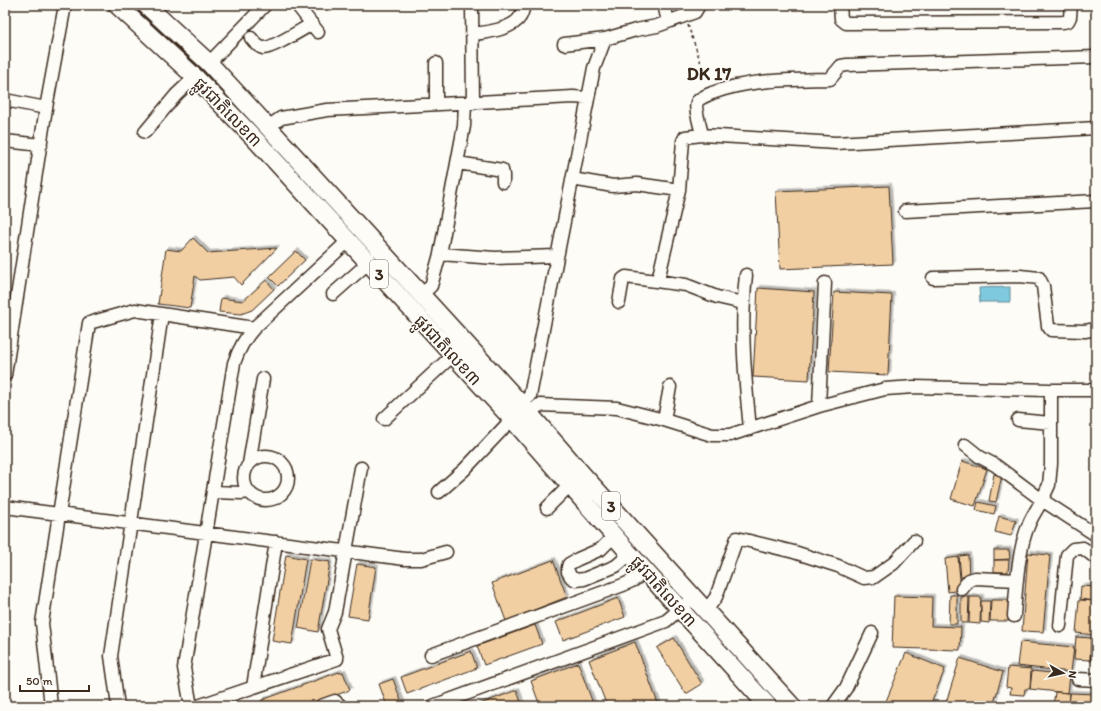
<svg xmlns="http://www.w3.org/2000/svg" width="1101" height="711" font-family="Itim,'Noto Sans Khmer',sans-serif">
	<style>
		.water { fill: #7fc9df; stroke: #648992 }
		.building { fill: #f1cfa2; stroke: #3b2a1e; filter: url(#shadow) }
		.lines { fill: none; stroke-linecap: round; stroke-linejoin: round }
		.minor-casing { stroke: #3b2a1e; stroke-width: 15 }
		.highway-casing { stroke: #3b2a1e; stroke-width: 20 }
		.path { stroke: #3b2a1e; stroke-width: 1.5; stroke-dasharray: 3 3; stroke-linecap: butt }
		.minor { stroke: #fdfcf7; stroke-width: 12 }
		.highway { stroke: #fdfcf7; stroke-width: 17 }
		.labels { text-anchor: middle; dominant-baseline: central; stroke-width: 3.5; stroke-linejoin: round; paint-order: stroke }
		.shield { fill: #fdfcf7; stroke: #75695f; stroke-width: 1 }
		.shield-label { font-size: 16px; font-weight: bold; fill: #3b2a1e }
		.street-label { font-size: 17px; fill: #3b2a1e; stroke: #fdfcf7 }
		.neighbourhood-label { font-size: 18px; font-weight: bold; fill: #3b2a1e; stroke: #fdfcf7 }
	</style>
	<defs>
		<filter id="shadow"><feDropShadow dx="2.5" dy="-2.5" stdDeviation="0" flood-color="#0004"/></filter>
	</defs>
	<rect width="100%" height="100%" fill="#fdfcf7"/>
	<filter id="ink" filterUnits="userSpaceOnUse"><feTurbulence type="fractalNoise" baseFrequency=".025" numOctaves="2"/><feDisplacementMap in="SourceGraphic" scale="8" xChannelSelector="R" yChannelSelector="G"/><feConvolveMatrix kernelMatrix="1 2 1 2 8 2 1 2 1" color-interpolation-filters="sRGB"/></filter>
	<g filter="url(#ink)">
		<path class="water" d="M1010,287V302H980L979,288Z"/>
		<path class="building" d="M889,186L893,264L780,269L776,191Z
			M193,238L208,253L277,248L241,285L234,277L200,280L195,276L190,308L158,304L166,249L181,251Z
			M296,251L305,260L278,286L269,277Z
			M266,280L274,289L252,310L241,314L219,312L221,298L243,301Z
			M758,288L814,292L809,380L753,377Z
			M834,292L892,295L888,375L829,372Z
			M962,461L987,469L975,506L951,499Z
			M994,474L1002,475L996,502L989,501Z
			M978,502L996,506L994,514L976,510Z
			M999,516L1016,521L1011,536L995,532Z
			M994,550H1009L1010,559L994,560Z
			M1028,553L1050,555L1043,632L1022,631Z
			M286,555L306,559L292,644L272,641Z
			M968,555L969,578H961L959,556Z
			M958,557L961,590L948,592L945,559Z
			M310,559L330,562L318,632L298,628Z
			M553,560L567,597L506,621L492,583Z
			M994,560H1009L1008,572H994Z
			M357,564L376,567L368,619L348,616Z
			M1081,586L1096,587V601L1080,599Z
			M950,595H957V624H949Z
			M894,596L932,597L931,626L961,627L960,650L892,648Z
			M961,597H969L968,623H961Z
			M970,597H981L980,624L969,623Z
			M618,598L625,617L563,640L556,622Z
			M991,600H1010L1009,621H990Z
			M1079,600L1096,601V635L1076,633Z
			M981,601H990L989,623L981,622Z
			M535,625L542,644L484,665L477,646Z
			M1076,637L1091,638L1090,660L1074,659Z
			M1093,637H1096V661H1090Z
			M674,638L702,684L686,694L657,648Z
			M635,642L659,706H607L589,660Z
			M1020,642L1074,647L1071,672L1017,666Z
			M471,651L477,668L407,694L401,677Z
			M906,653L945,669L930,706H884Z
			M960,658L1003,672L993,706H945Z
			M578,663L594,706H540L531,681Z
			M1008,667L1031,669L1030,689H1025L1024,695L1010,694L1011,688L1006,687Z
			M1032,671L1070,675L1068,693L1030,689Z
			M339,672V673L343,672L350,690L306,706H259L258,703L262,702V700Z
			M393,679L403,706H387L379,684Z
			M517,690L522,706H475Z
			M1055,692L1070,693L1069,706H1053Z
			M1070,693L1096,694V706H1069Z"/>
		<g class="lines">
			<defs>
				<path id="minor" d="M297,5L318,32
					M472,5L473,103
					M664,5L668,21
					M840,5L841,19L846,23L1063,22L1068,21L1070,17L1071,5
					M473,34C485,33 513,29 520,17C522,14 523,9 524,5
					M251,38C254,42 259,47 263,48C271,49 303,29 312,24
					M564,44L605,39L636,30L657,26L695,12L699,5
					M209,63L265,5
					M436,63V104
					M5,100L46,108
					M268,127L281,118L327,110L573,97L587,98
					M145,132L176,95L195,77
					M702,135C701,128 694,108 697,102C699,98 708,95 712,93C750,79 790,80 830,79L841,66L847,65L1096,57
					M5,141L41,145
					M458,163L502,170L503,175V182
					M572,179L613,186L637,184L679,190
					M905,211L1096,201
					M440,254L495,258L557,256
					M746,275C740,327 745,378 750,429
					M933,278L1020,276L1039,278L1043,286L1048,326L1051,330L1085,331L1096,329
					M658,280L679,190L683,141L685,137L702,135L836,143L1096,128
					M333,294L368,263
					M422,294L431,286L440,254L464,126L465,103
					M619,302L623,279L626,277L686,285L717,297L743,303
					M5,375L46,108L65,5
					M1051,390V464L1049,485L1042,500L1096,535
					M521,404L530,396L594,68L605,39
					M819,406L825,283
					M529,414L539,405L617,408L664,420L712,435H730L819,406L885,389L914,387L1051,390H1096
					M384,419L453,355
					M664,420L670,387
					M1018,420L1051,423
					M965,445L980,457L995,465L1042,500C1038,508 1032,516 1029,524C1018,548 1016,589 1014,616
					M244 478a22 22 0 1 1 44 0a22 22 0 1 1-44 0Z
					M249,464L263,379
					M213,492L242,493L248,492
					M439,492L464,470L512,419
					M5,507L405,559H421L446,552
					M547,508L570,485
					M614,536L601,549L578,559L569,564L568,567V572L571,577L576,580L584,579L616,566L630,554
					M962,589L969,580L975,578L1017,580
					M706,611L716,597L737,538L794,552L838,566L864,578L874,577L894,563L914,541
					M1060,626L1067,555L1073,549L1083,548L1096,558
					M431,655L623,585L634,580L646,571
					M1078,679L1096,680
					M253,687L276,542
					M51,706L42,623L89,323L135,310L254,328
					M118,706L111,656L162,314
					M191,706L184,668L234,363C239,349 244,339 254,328L348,241
					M198,706L337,659L328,629L335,612L361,468
					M321,706L335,701L341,706
					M433,706L666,621L685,605
					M833,706L846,688L872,633"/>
				<path id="highway" d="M117,5L195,77L254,138L512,419L630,554L768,706
					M146,5L209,63L268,127L521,404L583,475L792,706"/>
			</defs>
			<use href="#minor" class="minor-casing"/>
			<use href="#highway" class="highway-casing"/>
			<path class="path" d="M688,25L705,75"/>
			<use href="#minor" class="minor"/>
			<use href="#highway" class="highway"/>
		</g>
	</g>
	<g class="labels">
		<g class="shield">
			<rect x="370" y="260" width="18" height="28" rx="3"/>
			<rect x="602" y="492" width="18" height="28" rx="3"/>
		</g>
		<g class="shield-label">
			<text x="379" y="274">3</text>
			<text x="611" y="506">3</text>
		</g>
		<g class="street-label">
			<text transform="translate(228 112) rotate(46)">ផ្លូវជាតិលេខ៣</text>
			<text transform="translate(448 350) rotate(47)">ផ្លូវជាតិលេខ៣</text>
			<text transform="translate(664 591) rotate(48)">ផ្លូវជាតិលេខ៣</text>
		</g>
		<g class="neighbourhood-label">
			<text x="709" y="74">DK 17</text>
		</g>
	</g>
	<rect width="1101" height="711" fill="none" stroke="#fdfcf7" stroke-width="20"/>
	<rect x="10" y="10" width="1081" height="691" fill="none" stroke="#3b2a1e" stroke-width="1.5" filter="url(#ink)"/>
	<g transform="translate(1063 673) rotate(98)" stroke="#fdfcf7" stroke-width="3" paint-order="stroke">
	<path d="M0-3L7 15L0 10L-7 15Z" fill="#3b2a1e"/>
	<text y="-6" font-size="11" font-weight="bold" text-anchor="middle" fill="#3b2a1e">N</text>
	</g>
	<path d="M20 685v6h69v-6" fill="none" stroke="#3b2a1e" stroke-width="2"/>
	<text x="26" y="685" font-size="12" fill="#3b2a1e" stroke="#fdfcf7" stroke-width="3" paint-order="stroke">50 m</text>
</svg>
